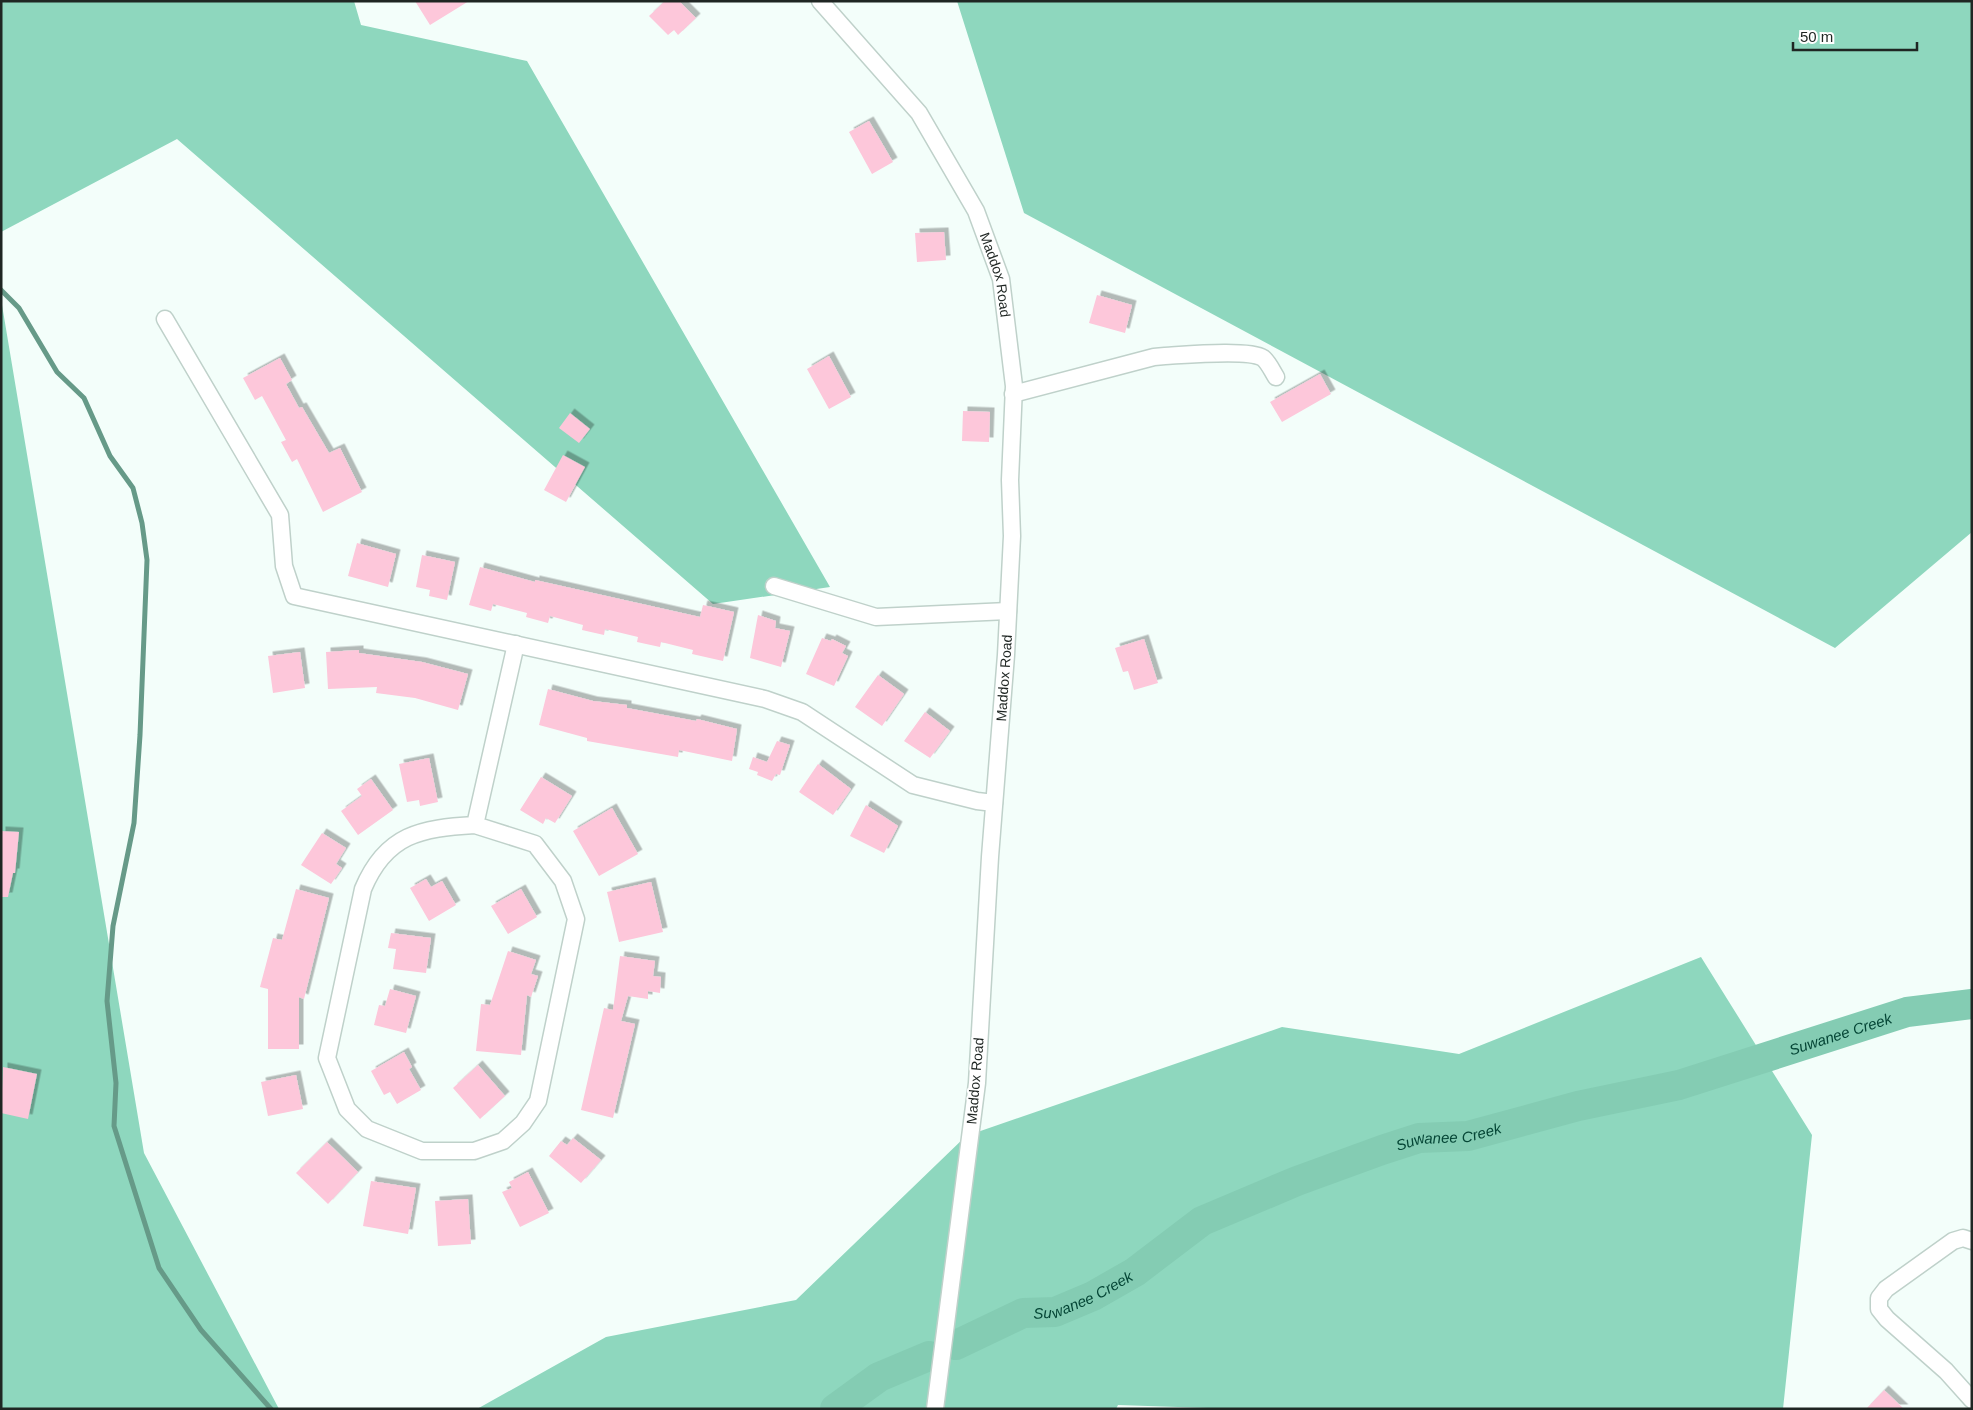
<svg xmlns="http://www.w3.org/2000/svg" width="1973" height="1410" font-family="Arial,sans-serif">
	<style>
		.forest { fill: #8ed7be }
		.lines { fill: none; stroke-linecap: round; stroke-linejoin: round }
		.stream { stroke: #669a88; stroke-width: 5 }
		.river { stroke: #84ccb3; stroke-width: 30 }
		.building { fill: #fdc7da; filter: url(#shadow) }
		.minor-casing { stroke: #bfd1ca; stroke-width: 19 }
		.minor { stroke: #fff; stroke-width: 16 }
		.labels { text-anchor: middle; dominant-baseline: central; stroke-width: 4; stroke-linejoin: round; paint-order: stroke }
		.street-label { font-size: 14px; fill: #1f2623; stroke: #fff }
		.water-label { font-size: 15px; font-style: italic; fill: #054636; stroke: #fff }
	</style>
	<defs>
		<filter id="shadow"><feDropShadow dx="4.5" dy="-4.5" stdDeviation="0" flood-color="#0004"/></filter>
	</defs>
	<rect width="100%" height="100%" fill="#f3fefa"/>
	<path class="forest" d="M1,1H354L361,25L527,61L830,587L713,604L177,139L1,232Z
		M957,1H1972V532L1835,648L1024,213Z
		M1,299L144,1153L279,1409H1Z
		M1701,957L1812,1135L1783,1409H1238L1118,1405L1116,1409H477L606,1337L796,1300L966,1136L1282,1027L1459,1054Z"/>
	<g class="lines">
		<path class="stream" d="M1,290L19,308L57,372L84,398L110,456L133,488L142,523L147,560L140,735L134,823L113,926L107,1001L116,1083L114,1126L159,1268L201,1330L271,1409"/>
		<g class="river">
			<path id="s1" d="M956,1345L1023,1313L1055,1312L1093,1296L1135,1272L1202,1221L1297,1181L1382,1150L1419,1138L1468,1136L1578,1106L1679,1085L1907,1012L1972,1004"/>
			<path d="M835,1409L879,1377L929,1356"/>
		</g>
	</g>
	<path class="building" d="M415,1H469L430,25Z
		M665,1H679L696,18L678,35L674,30L668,35L649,16Z
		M869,121L893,162L872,174L849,132Z
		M944,232L946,260L917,262L915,233Z
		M1097,295L1132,305L1125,333L1089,323Z
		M829,356L851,397L829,409L807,369Z
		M280,358L292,380L286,384L299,408L302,407L329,453L340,448L362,492L323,512L297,459L292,462L281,442L286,440L262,396L255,400L243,378Z
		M1320,374L1331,394L1282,422L1270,402Z
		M963,411L990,412L989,442L962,441Z
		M570,413L590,429L579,443L559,428Z
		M563,455L585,467L566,502L544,490Z
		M357,543L396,554L388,587L348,576Z
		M422,555L455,562L447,600L429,596L430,590L416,587Z
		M480,567L535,582V580L700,617L703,605L734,612L723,661L692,654L693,650L661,642L660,647L637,642L638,637L605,629L604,635L582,630L583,625L550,616L548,623L526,617L527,613L493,604L491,611L469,605Z
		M758,615L776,621L775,628L790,631L781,667L750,658Z
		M822,638L831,641L832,639L846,646L842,653L848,656L834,686L806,674Z
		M1144,639L1158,683L1134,690L1128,671L1123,672L1115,648Z
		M359,650V653L422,662L468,674L458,710L415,698L376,693L377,687L328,689L326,652Z
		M300,652L305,688L273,693L268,656Z
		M878,675L904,694L882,726L855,707Z
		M548,689L593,701L627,705V708L696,721L697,719L737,729L732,761L679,750L678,757L587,741V738L539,725Z
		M925,712L950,731L930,758L904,741Z
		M777,741L790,745L780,775L776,774L772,781L757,775L758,772L749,769L753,757L767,762Z
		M429,758L438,802L420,806L419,800L407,802L399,764Z
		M818,764L851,789L833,815L799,792Z
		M541,777L572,796L555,823L546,818L543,824L520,810Z
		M371,779L393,810L358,835L341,811L362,796L357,789Z
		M866,805L898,826L884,853L850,836Z
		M612,808L638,854L599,876L573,831Z
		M1,831L19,832L15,873H13L8,897H1Z
		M322,833L346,848L336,864L342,868L331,884L301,865Z
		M426,879L431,887L442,881L456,905L429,921L410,888Z
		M651,882L663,932L619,942L607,892Z
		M296,889L329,898L304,999L299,997V1049H268V989L260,987L273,938L282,940Z
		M521,889L537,917L508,934L491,906Z
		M391,933L431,938L426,973L393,969L396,949L388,948Z
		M508,951L536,960L531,974L538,976L531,997L527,995L521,1055L476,1051L481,1004L490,1005Z
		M620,956L655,961L653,976L661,977L660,993L648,991V999L628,996L621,1021L635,1024L613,1118L581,1110L604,1008L613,1010Z
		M390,989L416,996L406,1033L374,1025L379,1005L385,1006Z
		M404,1052L412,1067L409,1069L421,1090L397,1104L390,1092L384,1095L371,1071Z
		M478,1065L505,1096L480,1119L453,1088Z
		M3,1067L37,1074L28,1119L1,1113Z
		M296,1075L303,1109L268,1116L261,1082Z
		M573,1138L601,1160L581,1183L549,1156L561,1141L567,1145Z
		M327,1142L358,1172L328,1204L296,1173Z
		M528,1172L549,1213L520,1227L502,1192L512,1188L509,1182Z
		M371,1181L416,1188L408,1234L363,1226Z
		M468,1199L471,1244L438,1246L435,1201Z
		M1884,1390L1904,1409H1866Z"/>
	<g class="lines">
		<defs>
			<g id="minor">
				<path id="s2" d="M820,1L919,113L976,211L1001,279L1014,386L1010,480L1012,536L1006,655L990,857L977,1083L935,1409"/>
				<path d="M165,319L280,515L284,566L294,596L765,699L802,712L913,785L977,801L994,803"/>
				<path d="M1013,394L1154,357L1165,356C1184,355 1249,349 1263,358C1269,363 1272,371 1276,377"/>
				<path d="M774,586L876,617L1008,611"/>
				<path d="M475,825L535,844L563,881L576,919L538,1101L523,1123L503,1141L474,1151H422L367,1129L347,1109L327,1058L363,889C386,834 421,828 475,825L516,644"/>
				<path d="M1972,1241L1963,1238L1953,1241L1886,1289L1879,1298V1309L1887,1319L1946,1371L1972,1400"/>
			</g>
		</defs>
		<use href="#minor" class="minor-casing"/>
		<use href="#minor" class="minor"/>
	</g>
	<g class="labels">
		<g class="street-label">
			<text stroke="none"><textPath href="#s2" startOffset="330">Maddox Road</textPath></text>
			<text transform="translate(1004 678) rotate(-86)">Maddox Road</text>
			<text transform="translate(975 1081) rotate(-85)">Maddox Road</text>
		</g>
		<g class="water-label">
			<text stroke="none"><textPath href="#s1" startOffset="948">Suwanee Creek</textPath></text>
			<text stroke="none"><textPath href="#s1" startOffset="542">Suwanee Creek</textPath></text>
			<text stroke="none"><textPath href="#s1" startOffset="138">Suwanee Creek</textPath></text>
		</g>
	</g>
	<rect width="1973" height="1410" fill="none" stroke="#1f2623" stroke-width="5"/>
	<path d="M1793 42v8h124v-8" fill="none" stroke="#1f2623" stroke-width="2.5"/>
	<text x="1800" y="42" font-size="15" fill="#1f2623" stroke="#ffffff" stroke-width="4" paint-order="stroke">50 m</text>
</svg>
